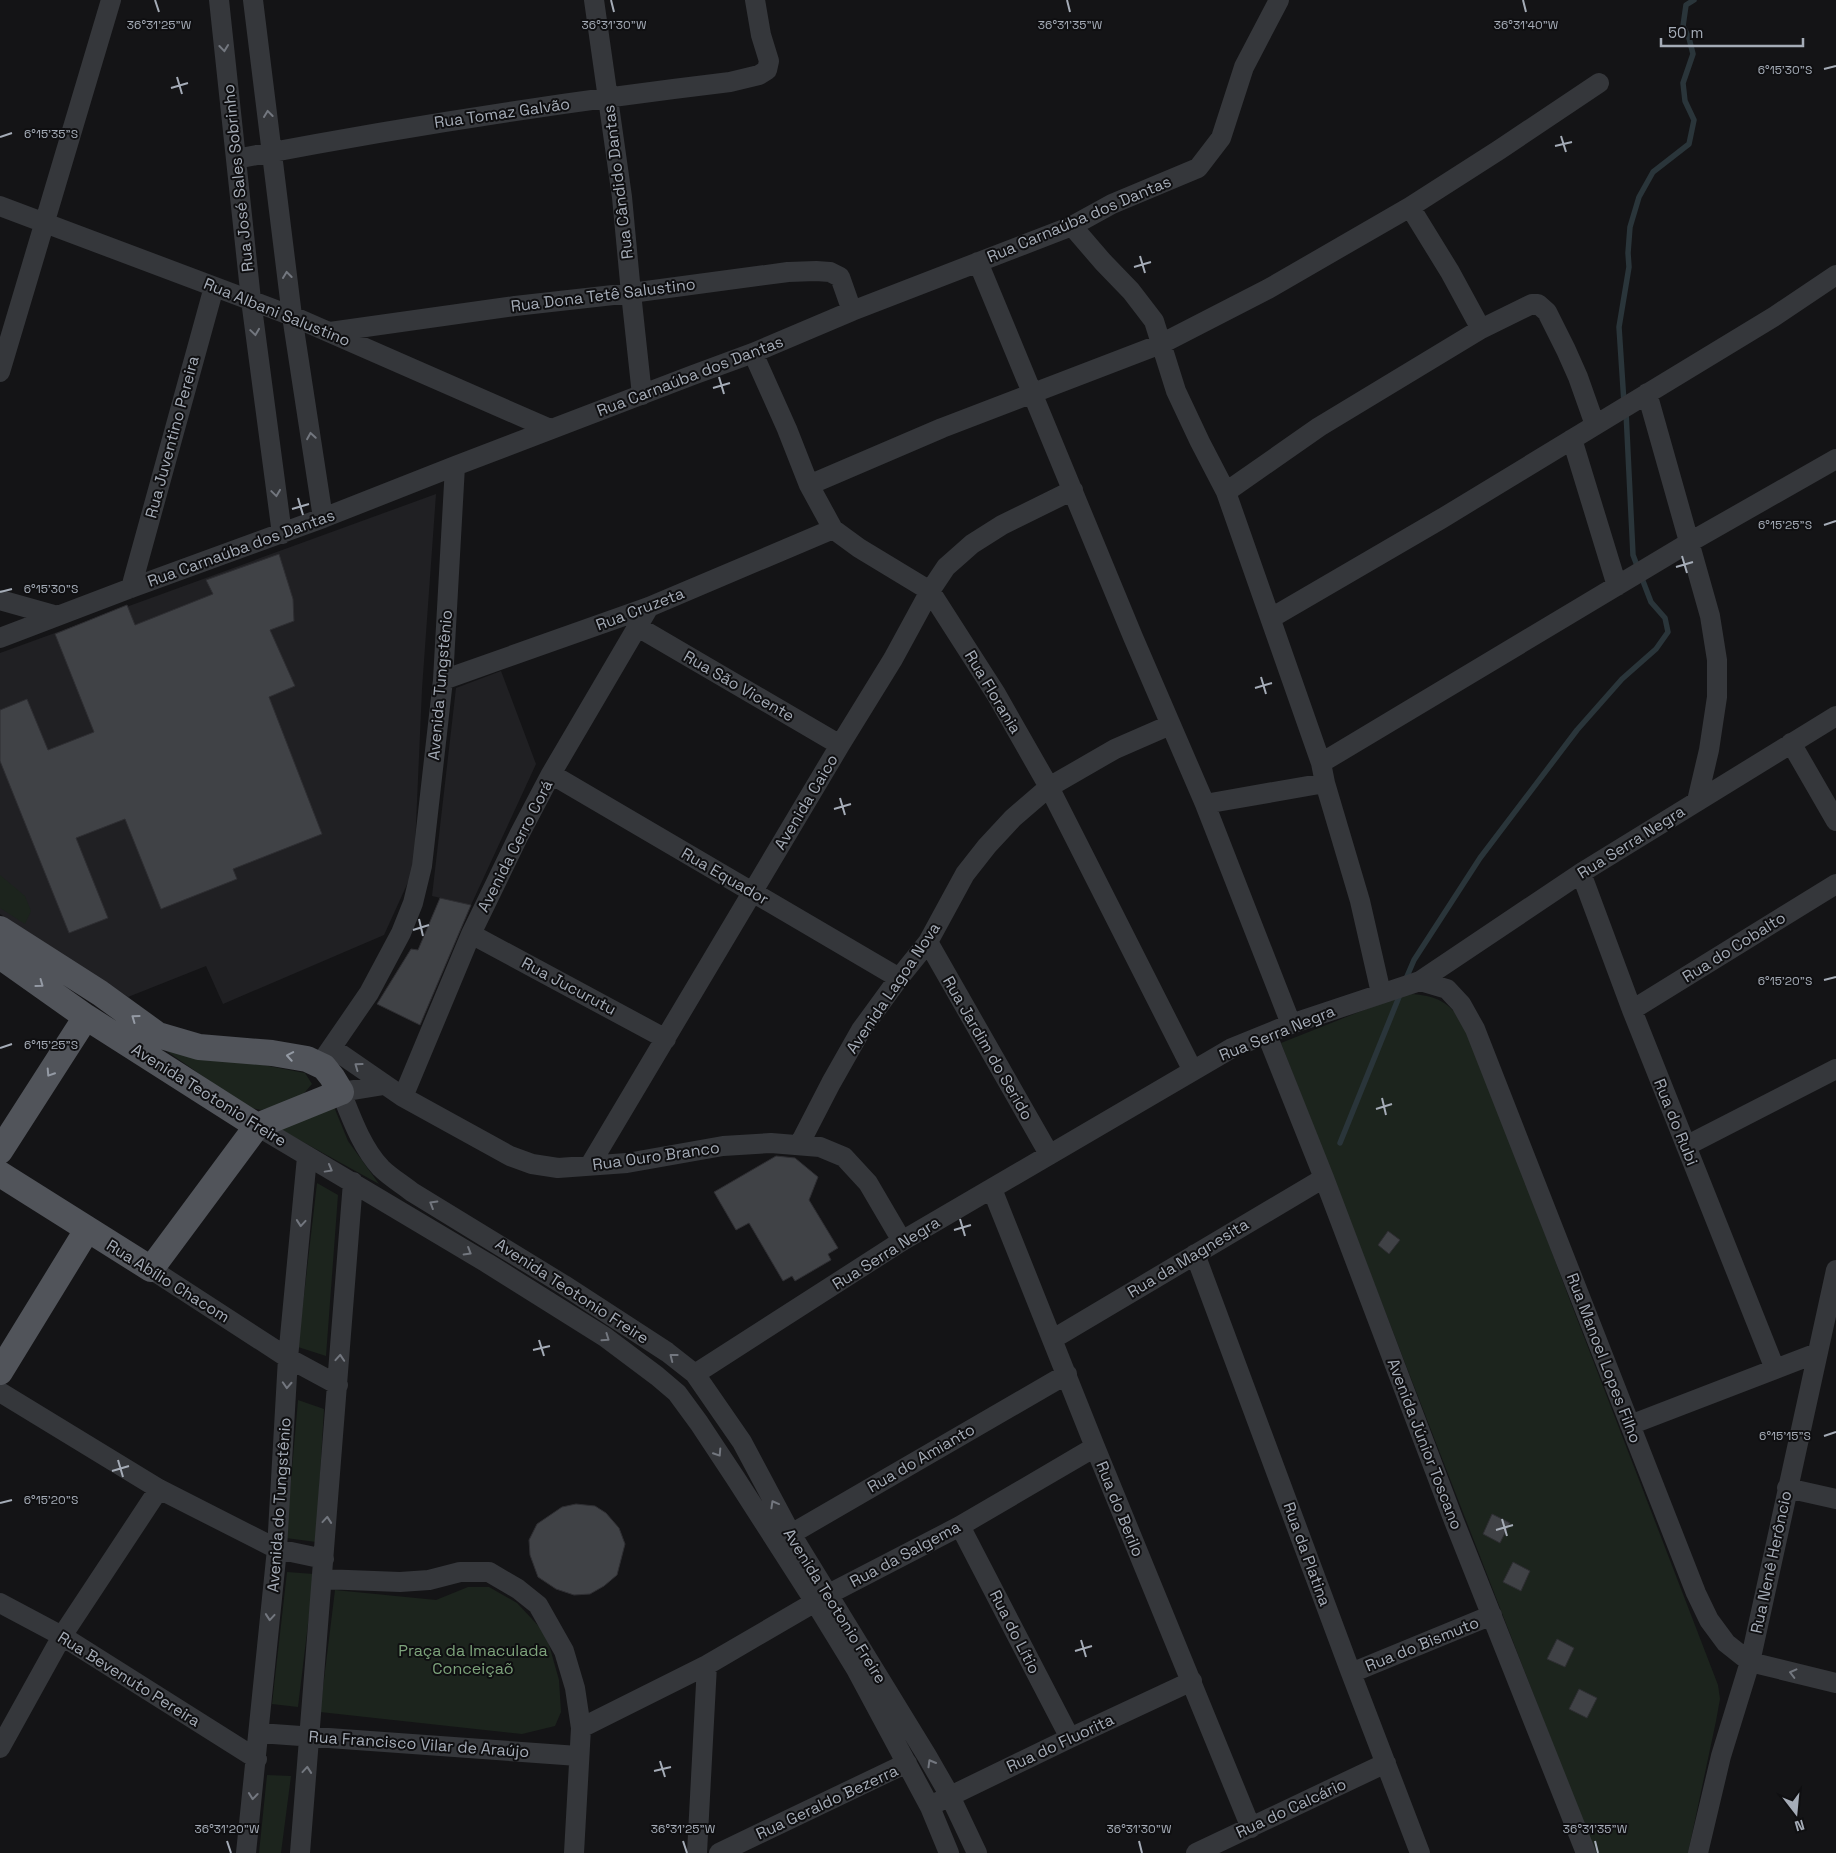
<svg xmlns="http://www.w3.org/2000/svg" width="1836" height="1853" font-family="'Space Grotesk',sans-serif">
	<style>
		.built { fill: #202023 }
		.green { fill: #1c241d }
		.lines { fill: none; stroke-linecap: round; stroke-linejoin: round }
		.stream { stroke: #2a353a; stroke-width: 5.5 }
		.building { fill: #404246; stroke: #2e2e32 }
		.minor { stroke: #35373b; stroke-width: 20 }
		.major { stroke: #51545a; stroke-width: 26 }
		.oneway { stroke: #73777f }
		.oneway2 { stroke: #949aa4 }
		.ticks { fill: none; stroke: #a5acb7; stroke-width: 2 }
		.labels { text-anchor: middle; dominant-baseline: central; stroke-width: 4; stroke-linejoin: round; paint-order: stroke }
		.street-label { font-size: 16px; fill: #a5acb7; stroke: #0f0f11 }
		.park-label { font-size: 16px; fill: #7da37b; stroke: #0f0f11 }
		.ticks-label { font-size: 12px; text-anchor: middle; fill: #a5acb7; stroke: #0f0f11; stroke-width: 4; stroke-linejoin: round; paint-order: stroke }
	</style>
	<rect width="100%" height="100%" fill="#141416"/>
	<path class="built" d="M436,494L422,689L414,869L384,935L223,1004L206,966L128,997L0,914V653Z
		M501,671L536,764L471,905L432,896L456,688Z"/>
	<path class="green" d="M0,875L25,896L31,911L25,924L0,908Z
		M1404,994C1448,994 1456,1010 1475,1046L1569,1298L1718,1685L1720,1699L1716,1721L1688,1853H1595L1281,1043Z
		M158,1045L305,1073L312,1084L299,1099L261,1110L247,1107Z
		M332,1102L348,1141L379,1184L276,1127Z
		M317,1183L338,1195L326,1356L298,1347Z
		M298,1400L324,1409L316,1542L286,1538Z
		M287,1572L314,1574L298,1707L272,1704Z
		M468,1587H489L517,1603L546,1634L559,1680L561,1712L555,1726L522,1734L320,1712L335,1590L436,1600Z
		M267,1775L291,1776L281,1853H259Z"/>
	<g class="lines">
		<path class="stream" d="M1624,403L1619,327L1629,267L1628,253L1630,227L1639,197L1653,172L1689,144L1694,120L1685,101L1683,83L1693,54L1689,38L1683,26L1686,5L1694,0
			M1405,981L1414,960L1480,858L1577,730L1622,679L1656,649L1668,632L1665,618L1651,602L1633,555L1626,412
			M1340,1143L1401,992"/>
	</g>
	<path class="building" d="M279,554L293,599L294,621L270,630L295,686L269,697L322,834L233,869L237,879L161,909L125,819L76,838L108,918L69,933L0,761V710L27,699L48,750L94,732L55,634L127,605L135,625L213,594L206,580Z
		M440,898L471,905L420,1025L377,1004L411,949L418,950Z
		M776,1156L795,1158L818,1177L809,1200L838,1248L828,1254L831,1260L795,1281L792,1276L783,1281L749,1223L736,1230L714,1192Z
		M1388,1231L1400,1240L1389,1254L1378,1245Z
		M576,1504L595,1506L606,1513L619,1528L625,1544L617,1575L604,1586L590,1594L574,1595L556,1589L538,1577L530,1555L529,1540L537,1524L562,1507Z
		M1492,1514L1510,1523L1500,1543L1483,1534Z
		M1513,1562L1530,1571L1521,1591L1503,1582Z
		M1557,1639L1574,1648L1565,1667L1547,1659Z
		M1579,1689L1597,1698L1587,1718L1569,1709Z"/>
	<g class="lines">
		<path class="minor" d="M219,0L251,300L282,534
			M253,0L292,316L323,518
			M594,0L622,197L631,293L642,395
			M236,159C400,127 564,102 730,82L759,75L767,70L769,61L761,35L755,0
			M0,206L292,316L550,429
			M1410,207L1450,272L1481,329
			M1072,226L1103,262L1131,291L1154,321L1176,391L1200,442L1226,492L1321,763L1325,783L1360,901L1381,993
			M978,262L1133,637L1205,804L1291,1024
			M330,332L515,306L631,293L788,272L816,271L830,272L840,277L852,311
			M753,353L787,429L809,485L833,529L859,548L930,591L996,694L1049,787L1193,1071
			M0,372L111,0
			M1647,393L1710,616L1717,660V697L1709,750L1697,801
			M1572,439L1617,586
			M809,485L942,428L1161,344L1268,289L1410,207L1499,150L1599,83
			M1226,492L1319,427L1481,329L1532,304H1538L1547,312L1566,350L1578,377L1595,425
			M131,588L214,287
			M0,600L57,616
			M1271,618L1441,519L1775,316L1836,275
			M638,627L840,745
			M0,638L131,588L323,518L455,466L693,375L753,353L852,311L1072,226L1112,204L1198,168L1221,138L1244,67L1279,0
			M443,680L649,607L833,529
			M1791,743L1836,821
			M1321,763L1690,542L1836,459
			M551,774L899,978
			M1205,804L1325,783
			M1581,873L1632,1010L1775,1369
			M471,934L666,1039
			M928,942L1049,1154
			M1420,981L1447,989L1461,1004L1475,1029L1696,1593L1709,1620L1726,1643L1750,1662L1836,1683
			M1632,1010L1836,884
			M1267,1035L1324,1178L1454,1521L1586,1853
			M332,1048L403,1097L510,1156L532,1164L558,1168L627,1163L723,1146L771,1143L820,1147L844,1157L868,1183L902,1241
			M325,1057L369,993L401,933L413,903L422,866L443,680L455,466
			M384,1085L341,1092C351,1117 362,1148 381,1168C390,1177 402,1184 412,1192L564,1285L667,1352L695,1374L742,1442L791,1534L927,1756L950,1796L977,1853
			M403,1097L471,934L519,835L551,774L649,607
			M257,1126L487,1263L605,1337L657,1376L677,1393L699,1423L736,1479L815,1602L856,1669L930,1807L949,1853
			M799,1145L831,1083L861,1030L899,978L928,942L965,874L987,846L1013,818L1049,787L1115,749L1170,725
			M1686,1146L1836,1069
			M590,1165L840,745L893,659L930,591L946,567L972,544L1002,525L1073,490
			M992,1189L1095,1447L1251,1828
			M1195,1254L1351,1673L1420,1853
			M151,1269L288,1358L338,1385
			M1053,1339L1324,1178
			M695,1374L902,1241L1232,1048L1291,1024L1420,981L1581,873L1836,716
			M0,1392L159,1489L277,1549L324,1559
			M1630,1425L1817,1353
			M1787,1488L1836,1499
			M960,1526L1070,1738
			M779,1541L1067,1374
			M322,1579L400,1582L429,1580L460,1572H489L518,1589L538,1605L564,1651L575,1688L581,1728L574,1853
			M0,1603L62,1636L257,1759
			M1351,1673L1492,1615
			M581,1728L707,1665L827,1595L960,1526L1095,1447
			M259,1733L578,1756
			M0,1748L62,1636L159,1489
			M938,1802L1070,1738L1192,1681
			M246,1853L277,1549L288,1358L307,1157
			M300,1853L353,1182
			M697,1853L707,1665
			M719,1853L907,1763
			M1196,1853L1386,1763
			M1698,1853L1721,1756L1750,1662L1836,1270"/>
		<path class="major" d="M0,929L100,993L158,1035L199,1047L272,1053L307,1059L324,1067L332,1077L341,1092L257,1126L151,1269L0,1174
			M0,956L86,1017L257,1126
			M0,1151L86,1017
			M0,1372L87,1230"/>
	</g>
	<defs><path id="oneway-chevron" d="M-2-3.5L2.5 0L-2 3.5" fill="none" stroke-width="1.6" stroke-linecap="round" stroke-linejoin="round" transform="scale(1.25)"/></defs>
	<g class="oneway">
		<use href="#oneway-chevron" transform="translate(224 48) rotate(84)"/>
		<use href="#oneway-chevron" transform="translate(268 114) rotate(-97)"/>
		<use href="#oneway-chevron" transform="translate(287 275) rotate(-97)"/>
		<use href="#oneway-chevron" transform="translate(255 332) rotate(82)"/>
		<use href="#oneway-chevron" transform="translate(311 436) rotate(-99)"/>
		<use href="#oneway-chevron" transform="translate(276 493) rotate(82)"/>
		<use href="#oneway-chevron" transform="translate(358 1066) rotate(-144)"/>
		<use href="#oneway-chevron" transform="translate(329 1169) rotate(29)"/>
		<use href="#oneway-chevron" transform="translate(433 1204) rotate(-149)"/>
		<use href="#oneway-chevron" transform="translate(301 1223) rotate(95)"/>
		<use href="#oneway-chevron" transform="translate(468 1252) rotate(31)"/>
		<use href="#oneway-chevron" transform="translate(606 1338) rotate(35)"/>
		<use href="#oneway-chevron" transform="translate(673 1357) rotate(-142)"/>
		<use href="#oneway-chevron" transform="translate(340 1358) rotate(-86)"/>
		<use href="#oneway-chevron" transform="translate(287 1385) rotate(93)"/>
		<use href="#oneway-chevron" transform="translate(718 1453) rotate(57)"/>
		<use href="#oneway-chevron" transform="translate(774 1504) rotate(-119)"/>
		<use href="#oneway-chevron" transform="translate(327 1520) rotate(-85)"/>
		<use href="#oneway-chevron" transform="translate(270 1617) rotate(95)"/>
		<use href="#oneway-chevron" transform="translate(1793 1673) rotate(-166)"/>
		<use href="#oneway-chevron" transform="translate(931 1763) rotate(-120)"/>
		<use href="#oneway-chevron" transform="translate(307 1770) rotate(-85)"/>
		<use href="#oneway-chevron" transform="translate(253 1796) rotate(96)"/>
	</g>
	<g class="oneway2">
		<use href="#oneway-chevron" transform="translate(40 984) rotate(36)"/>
		<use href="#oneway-chevron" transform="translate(135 1018) rotate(-144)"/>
		<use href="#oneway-chevron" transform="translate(290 1056) rotate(-170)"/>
		<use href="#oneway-chevron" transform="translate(50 1073) rotate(123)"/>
	</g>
	<path class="ticks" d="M155,0L159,12M611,0L614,12M1067,0L1070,12M1523,0L1526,12M1824,69L1836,66M177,77L182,94M171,88L188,83M1561,136L1566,152M0,137L12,133M1555,146L1572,142M1140,256L1145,273M1134,267L1151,262M719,377L724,394M713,388L730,383M298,498L303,515M292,509L309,504M1824,525L1836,521M1682,556L1687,573M1676,567L1693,562M0,592L12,589M1261,677L1266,694M1255,688L1272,683M840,798L845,815M834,809L851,804M419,919L423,936M413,930L429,925M1824,980L1836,977M0,1048L12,1044M1382,1098L1386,1115M1376,1109L1392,1104M960,1219L965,1236M954,1230L971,1225M539,1340L544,1356M533,1350L550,1346M1824,1436L1836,1432M118,1460L123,1477M112,1471L129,1466M0,1503L12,1500M1502,1519L1507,1536M1496,1530L1513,1525M1081,1640L1086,1657M1075,1651L1092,1646M660,1761L665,1777M654,1771L671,1767M227,1841L231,1853M683,1841L687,1853M1139,1841L1142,1853M1595,1841L1598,1853"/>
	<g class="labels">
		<g class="street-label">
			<text transform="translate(502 113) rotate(-8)">Rua Tomaz Galvão</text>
			<text transform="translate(238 178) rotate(-96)">Rua José Sales Sobrinho</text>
			<text transform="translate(618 182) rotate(-97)">Rua Cândido Dantas</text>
			<text transform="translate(1079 219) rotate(-23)">Rua Carnaúba dos Dantas</text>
			<text transform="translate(603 295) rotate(-7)">Rua Dona Tetê Salustino</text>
			<text transform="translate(277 312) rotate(22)">Rua Albani Salustino</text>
			<text transform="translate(690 376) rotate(-21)">Rua Carnaúba dos Dantas</text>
			<text transform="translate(172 437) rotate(-75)">Rua Juventino Pereira</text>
			<text transform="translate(241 548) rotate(-20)">Rua Carnaúba dos Dantas</text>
			<text transform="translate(640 609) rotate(-21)">Rua Cruzeta</text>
			<text transform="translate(440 685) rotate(-85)">Avenida Tungstênio</text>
			<text transform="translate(739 686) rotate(30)">Rua São Vicente</text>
			<text transform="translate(993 692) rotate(59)">Rua Florania</text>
			<text transform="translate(806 802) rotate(-59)">Avenida Caico</text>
			<text transform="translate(1631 842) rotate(-32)">Rua Serra Negra</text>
			<text transform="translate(515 846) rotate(-63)">Avenida Cerro Corá</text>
			<text transform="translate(725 876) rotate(30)">Rua Equador</text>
			<text transform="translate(1734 947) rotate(-32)">Rua do Cobalto</text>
			<text transform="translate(569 986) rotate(28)">Rua Jucurutu</text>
			<text transform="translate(893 988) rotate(-56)">Avenida Lagoa Nova</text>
			<text transform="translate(1277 1033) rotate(-22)">Rua Serra Negra</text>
			<text transform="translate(988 1048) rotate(60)">Rua Jardim do Serido</text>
			<text transform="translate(209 1095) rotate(32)">Avenida Teotonio Freire</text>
			<text transform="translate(1676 1122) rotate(68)">Rua do Rubi</text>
			<text transform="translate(656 1156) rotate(-8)">Rua Ouro Branco</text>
			<text transform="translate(886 1253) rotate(-32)">Rua Serra Negra</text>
			<text transform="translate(1188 1258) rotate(-31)">Rua da Magnesita</text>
			<text transform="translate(168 1281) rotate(32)">Rua Abílio Chacom</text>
			<text transform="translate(572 1291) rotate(33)">Avenida Teotonio Freire</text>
			<text transform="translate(1604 1358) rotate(69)">Rua Manoel Lopes Filho</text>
			<text transform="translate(1425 1444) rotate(69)">Avenida Júnior Toscano</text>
			<text transform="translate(921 1458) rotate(-30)">Rua do Amianto</text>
			<text transform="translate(279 1505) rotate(-86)">Avenida do Tungstênio</text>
			<text transform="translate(1120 1509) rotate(68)">Rua do Berilo</text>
			<text transform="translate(905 1554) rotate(-28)">Rua da Salgema</text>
			<text transform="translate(1307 1554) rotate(70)">Rua da Platina</text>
			<text transform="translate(1771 1562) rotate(-78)">Rua Nenê Herôncio</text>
			<text transform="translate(835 1606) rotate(58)">Avenida Teotonio Freire</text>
			<text transform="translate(1015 1632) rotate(63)">Rua do Lítio</text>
			<text transform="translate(1422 1644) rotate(-22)">Rua do Bismuto</text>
			<text transform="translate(129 1679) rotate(32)">Rua Bevenuto Pereira</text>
			<text transform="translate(1060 1743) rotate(-25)">Rua do Fluorita</text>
			<text transform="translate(419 1744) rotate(4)">Rua Francisco Vilar de Araújo</text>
			<text transform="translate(827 1802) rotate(-25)">Rua Geraldo Bezerra</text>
			<text transform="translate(1291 1808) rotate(-25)">Rua do Calcário</text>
		</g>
		<g class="park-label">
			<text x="473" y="1650">Praça da Imaculada<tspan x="473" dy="18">Conceiçaõ</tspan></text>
		</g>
	</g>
	<g class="ticks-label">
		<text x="159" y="29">36°31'25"W</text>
		<text x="614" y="29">36°31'30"W</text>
		<text x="1070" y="29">36°31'35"W</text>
		<text x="1526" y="29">36°31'40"W</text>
		<text x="1785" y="74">6°15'30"S</text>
		<text x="51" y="138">6°15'35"S</text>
		<text x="1785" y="529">6°15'25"S</text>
		<text x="51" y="593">6°15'30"S</text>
		<text x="1785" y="985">6°15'20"S</text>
		<text x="51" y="1049">6°15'25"S</text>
		<text x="1785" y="1440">6°15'15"S</text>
		<text x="51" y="1504">6°15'20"S</text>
		<text x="227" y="1833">36°31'20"W</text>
		<text x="683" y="1833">36°31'25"W</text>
		<text x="1139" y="1833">36°31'30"W</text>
		<text x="1595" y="1833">36°31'35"W</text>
	</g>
	<g transform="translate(1796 1813) rotate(164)" stroke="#0f0f11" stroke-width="4" paint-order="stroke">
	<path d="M0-4L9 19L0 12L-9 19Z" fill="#a5acb7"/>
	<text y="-8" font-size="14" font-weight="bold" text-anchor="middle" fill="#a5acb7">N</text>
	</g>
	<path d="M1661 38v8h142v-8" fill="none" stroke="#a5acb7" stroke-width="2.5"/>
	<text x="1668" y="38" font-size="15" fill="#a5acb7" stroke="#0f0f11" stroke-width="4" paint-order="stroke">50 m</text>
</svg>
